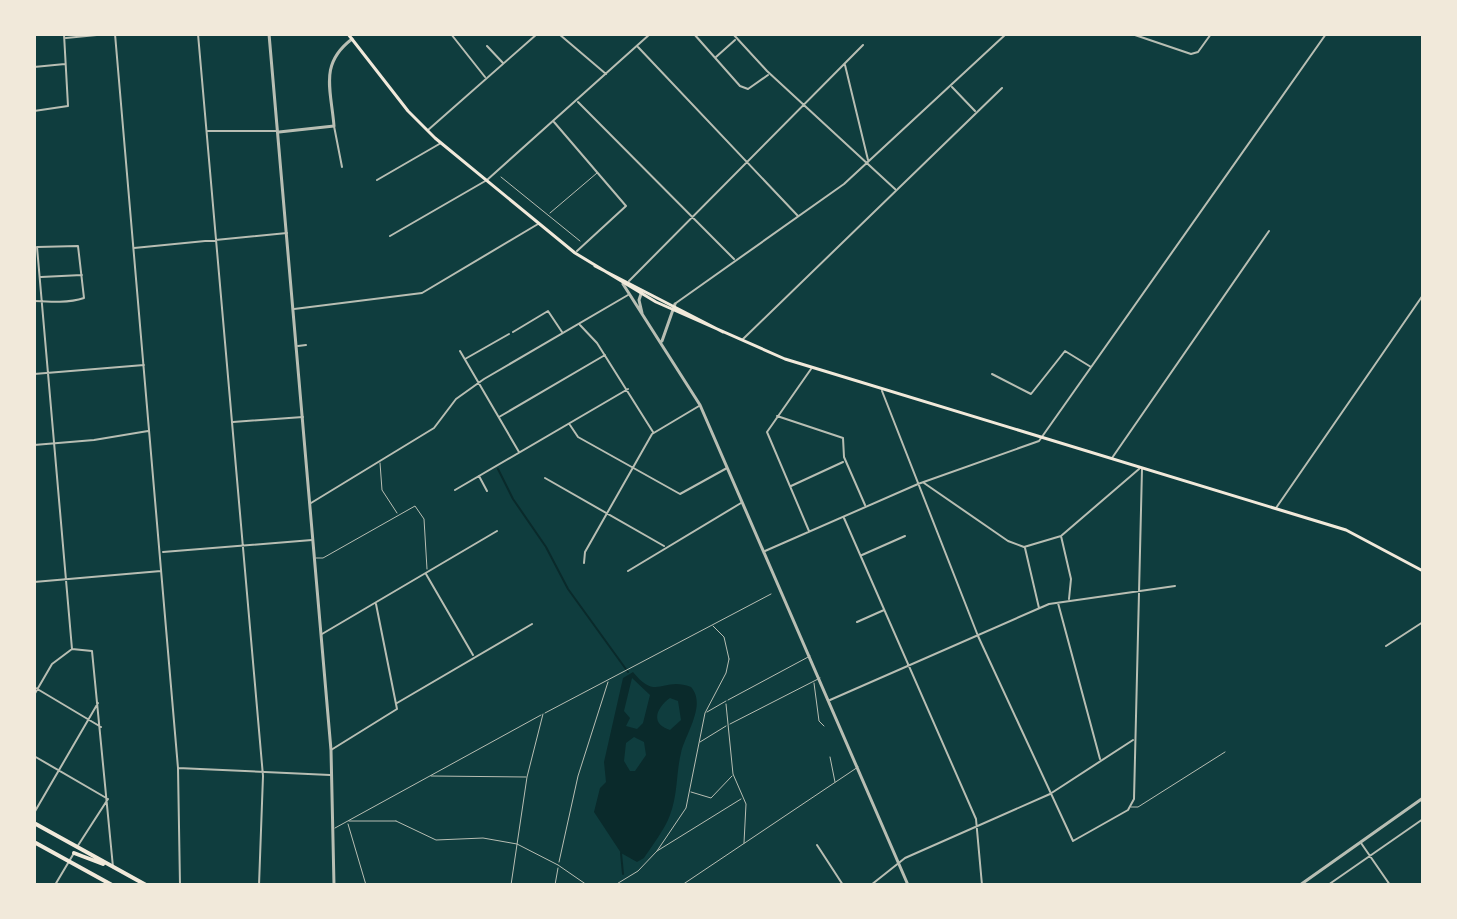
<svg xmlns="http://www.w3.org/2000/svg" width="1457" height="919" font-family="Arial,sans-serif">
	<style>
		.water { fill: #0a2a2b; fill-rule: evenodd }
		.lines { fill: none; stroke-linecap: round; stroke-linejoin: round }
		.stream { stroke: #0a2a2b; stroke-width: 2 }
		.service { stroke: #b8beb3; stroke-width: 1 }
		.pedestrian { stroke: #b8beb3; stroke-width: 1 }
		.minor { stroke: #b8beb3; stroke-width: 2 }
		.tertiary { stroke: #b8beb3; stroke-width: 3 }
		.secondary { stroke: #f1e9da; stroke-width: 3 }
		.primary { stroke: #f1e9da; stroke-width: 4 }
	</style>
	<rect width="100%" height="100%" fill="#0f3d3e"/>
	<path class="water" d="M633,672C657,702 662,676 691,687C707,705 685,734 681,753C676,773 678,794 670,815C665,829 652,846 644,858L637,862L621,853L594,812L600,788L606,782L604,762L623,678ZM632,678L650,695L643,723L637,729L626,726L630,718L624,711ZM670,698L678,701L681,720L670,730C650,724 656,708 670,698ZM634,737L644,742L646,755L635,771H630L624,761L626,743Z"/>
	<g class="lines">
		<path class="stream" d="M498,469L513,499L546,547L568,589L628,672
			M621,853L623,874
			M624,884V885"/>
		<path class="service" d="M501,177L580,241
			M550,213L597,173
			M380,463L382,490L397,513
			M316,558H323L415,506L424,519L427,569
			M713,626L724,637L729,659
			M814,683L819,721L824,726
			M728,700L810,656
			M726,704L733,774L746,804L744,843
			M545,713L771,594
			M730,724L820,678
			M700,742L726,726
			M830,757L835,782
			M431,776L526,777
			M691,792L711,798L732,776
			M1131,807H1138L1225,752
			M349,821H396
			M348,824L366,885
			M335,828L541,715
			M559,862L578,776L608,682
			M558,865L587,885
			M555,885L558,868
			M615,885L638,871L657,851L741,799
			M682,885L858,767"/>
		<path class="pedestrian" d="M707,712L726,701
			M396,821L436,840L483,838L517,844L558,865
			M657,851L686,808L705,713L726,673L729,659
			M511,885L527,777L543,714"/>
		<path class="minor" d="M115,34L178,768L180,885
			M198,34L263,776L259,885
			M451,34L485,77
			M559,34L606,74
			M694,34L740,86L748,89L768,75
			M733,34L767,71L895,189
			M1132,34L1191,54L1198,52L1211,34
			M66,38L107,34
			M487,46L503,63
			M638,47L798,216
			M716,57L735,40
			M845,65L868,160
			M34,67L65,64
			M952,87L975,111
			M578,102L734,259
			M34,111L68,106L64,34
			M554,122L626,206L577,251
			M334,126L342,167
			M428,130L537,34
			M208,131H277
			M377,180L441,143
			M390,236L487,180L650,34
			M134,248L287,233
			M41,277L82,275
			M629,281L863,45
			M34,301C51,302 69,303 84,298L78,246L37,247C48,381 60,515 72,649
			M676,303L844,184L1006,34
			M294,309L422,293L538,224
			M580,325L597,343L653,432
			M513,332L548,311L562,332
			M742,340L1002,88
			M298,346L306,345
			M460,351L519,452
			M465,359L509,334
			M34,374L144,365
			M992,374L1031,394L1065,351L1091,367
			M882,391L978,636L1073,841L1128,810L1134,799L1142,469
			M777,416L843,438L844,457L865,505
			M499,417L605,355
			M233,422L303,417
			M570,425L578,437L680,494L727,468
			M34,445L94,440L148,431
			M1112,458L1269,231
			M479,476L487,491
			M545,478L664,546
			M924,483L1008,541L1024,547L1061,536L1139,469
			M791,486L843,462
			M455,490L628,389
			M311,503L434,428L456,399L484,379L628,295
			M1276,508L1423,295
			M844,518L976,819L982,885
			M809,531L767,432L811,369
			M1061,536L1071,579L1069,599
			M1025,548L1039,608
			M765,551L918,484L1039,441L1326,34
			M163,552L312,540
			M862,555L905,536
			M584,563L585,552L652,434L699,406
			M628,571L741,503
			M426,574L473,655
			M34,582L161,571
			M1058,603L1100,759
			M857,622L884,610
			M322,634L497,531
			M1386,646L1423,622
			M34,687L101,727
			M34,695L52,664L72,649L92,651L113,867
			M830,700L1049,604L1175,586
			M397,703L532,624
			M331,750L397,709L376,604
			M34,756L108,799L77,847
			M178,768L330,775
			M34,813L98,703
			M1361,843L1390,885
			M817,845L843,885
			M55,885L74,853
			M871,885L905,858L1050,794L1133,740
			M1328,885L1423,819"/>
		<path class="tertiary" d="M269,34L331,750L334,885
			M279,132L334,126C331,89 319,64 352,39
			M623,284L700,405L908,885
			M641,294L639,300L642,313
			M662,341L675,304
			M1300,885L1423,798"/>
		<path class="secondary" d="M348,34L408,111L435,138L575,253L656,302L785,359L1346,530L1423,571
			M595,266L723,332"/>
		<path class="primary" d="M34,823L146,885
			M34,842L112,885
			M74,853L103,864"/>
	</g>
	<rect width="1457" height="919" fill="none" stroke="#f1e9da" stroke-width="72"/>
</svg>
